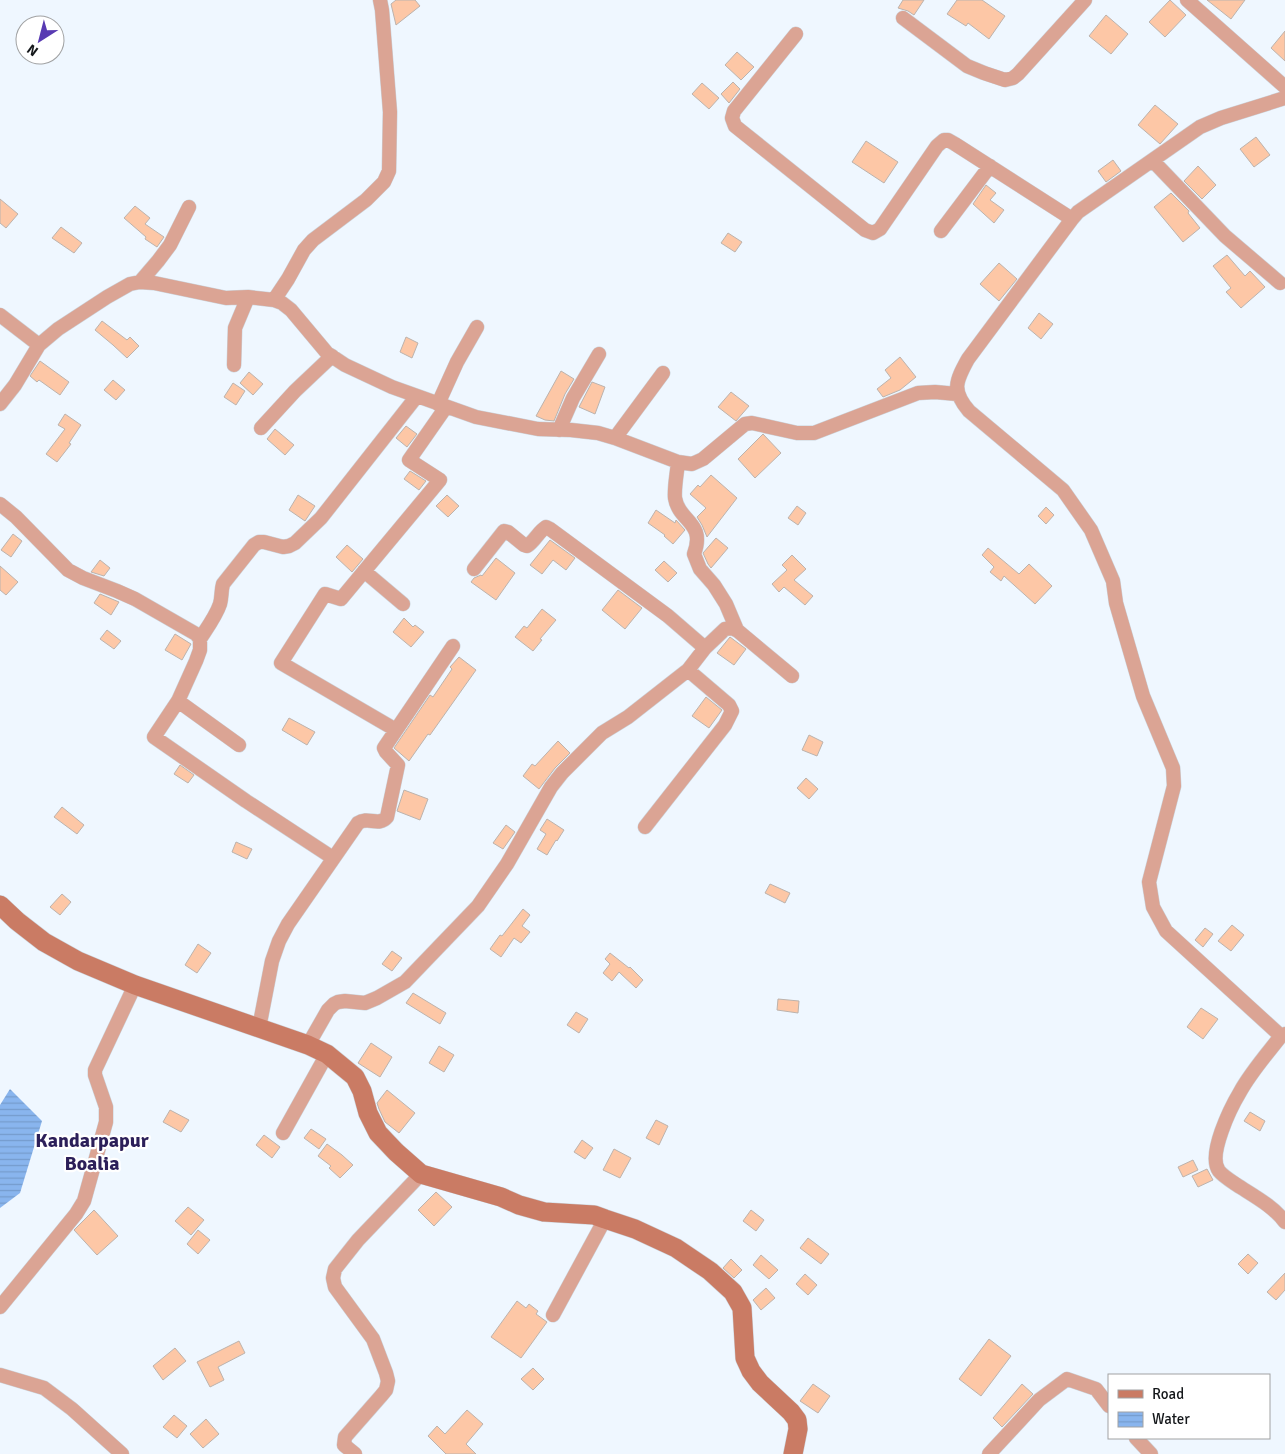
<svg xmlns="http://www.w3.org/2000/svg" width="1285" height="1454" font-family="Signika,sans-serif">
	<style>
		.water { fill: url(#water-rules) }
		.building { fill: #fdc7a6; stroke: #bcb3ad }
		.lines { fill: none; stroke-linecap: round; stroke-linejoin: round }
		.street-casing { stroke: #ccd3da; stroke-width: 15 }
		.secondary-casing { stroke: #ccd3da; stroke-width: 20 }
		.street { stroke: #dba494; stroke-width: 14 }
		.secondary { stroke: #ca7b64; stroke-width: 19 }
		.labels { text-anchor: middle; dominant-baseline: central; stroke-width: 4.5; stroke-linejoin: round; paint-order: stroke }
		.district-label { font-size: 20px; font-weight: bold; fill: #2c1f59; stroke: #fff }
	</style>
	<defs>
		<pattern id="water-rules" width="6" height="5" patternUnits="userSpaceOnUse" patternTransform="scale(1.25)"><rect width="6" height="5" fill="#89b5ee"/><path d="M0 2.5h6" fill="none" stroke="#759bcc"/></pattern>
	</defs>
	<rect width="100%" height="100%" fill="#eff7ff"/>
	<path class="water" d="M10,1089L42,1121L20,1193L0,1208V1105Z"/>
	<path class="building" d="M396,0H415L420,6L396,25L391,4Z
		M903,0H924L914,15L908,11L898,8Z
		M957,0H982L1005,16L989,39L968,23L966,26L947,14Z
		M1170,0L1186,15L1165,37L1149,22Z
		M1207,0H1245L1231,19Z
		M1106,15L1128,34L1111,54L1089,36Z
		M1285,31V61L1271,48Z
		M737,52L754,67L741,80L725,65Z
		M733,82L740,89L729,103L721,94Z
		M702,83L719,98L709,109L692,94Z
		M1155,105L1178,124L1160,144L1138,125Z
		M1256,137L1270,155L1254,167L1240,149Z
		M866,141L898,162L884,183L852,162Z
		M1113,160L1121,171L1106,182L1098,171Z
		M1198,166L1216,185L1202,199L1184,181Z
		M986,185L996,193L990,200L1004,210L994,223L973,204Z
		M1171,193L1189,211L1188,213L1200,228L1183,242L1154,207Z
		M0,199L18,214L6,228L0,223Z
		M135,206L150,218L145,224L164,237L157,247L145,239L146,237L124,218Z
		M61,227L82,243L74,253L52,238Z
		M728,233L742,242L735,252L721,243Z
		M1227,255L1245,276L1250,271L1265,287L1241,308L1226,292L1231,288L1213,266Z
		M999,263L1017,279L999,301L980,284Z
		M1039,313L1053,324L1041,339L1028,328Z
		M102,321L127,340L130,337L139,346L127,358L113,345L95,330Z
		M406,337L418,343L412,358L400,352Z
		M900,357L916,377L900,390L883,397L877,389L891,378L885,370Z
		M40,361L69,382L60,395L39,380L37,382L30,376Z
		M561,371L574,379L565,394L554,421L545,420L536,416Z
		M249,372L263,384L253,395L240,383Z
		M113,380L125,390L116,400L104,390Z
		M592,382L605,387L595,414L579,407Z
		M233,383L245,391L236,405L224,397Z
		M731,392L749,406L736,421L718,407Z
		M65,414L81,425L69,443L71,444L57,462L46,454L65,429L58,425Z
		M406,426L417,434L407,447L396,438Z
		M275,429L294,445L285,455L267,439Z
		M763,434L781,453L755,478L738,459Z
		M410,471L426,481L419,490L404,479Z
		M711,475L737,498L707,537L702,525L697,517L706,508L690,494L698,485L700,487Z
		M298,495L315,506L305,521L289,510Z
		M447,495L459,506L448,517L436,506Z
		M797,506L806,513L798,525L788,518Z
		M1046,507L1054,515L1046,524L1038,516Z
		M656,510L675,523L676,520L685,530L673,544L664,536L665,535L648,523Z
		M13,534L22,541L11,557L1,550Z
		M716,538L728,548L711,568L708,564L703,553Z
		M550,540L575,558L566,570L553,560L542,574L530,565Z
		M347,545L363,559L352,572L336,557Z
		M988,548L1019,574L1029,564L1052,586L1035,604L1004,576L1001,581L990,572L994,567L982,555Z
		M792,555L806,569L794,580L813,596L805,605L784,587L779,592L772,584L787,570L782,565Z
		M496,558L515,573L496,600L471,582L474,578L481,575L482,576Z
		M100,560L110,568L104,576L91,572Z
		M664,561L677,573L668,582L655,570Z
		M0,566L18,582L6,595L0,590Z
		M618,590L642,608L625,629L602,610Z
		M100,594L119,602L111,615L94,603Z
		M542,609L556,620L540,639L542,640L533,651L515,637L524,626L527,628Z
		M404,618L413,627L415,625L424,632L411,647L393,632Z
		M107,630L121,641L114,649L100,639Z
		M175,634L191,644L182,660L165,650Z
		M730,637L746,649L734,665L717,653Z
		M459,657L476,670L430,735L428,734L409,761L394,748L430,695L433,697L452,669L450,667Z
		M706,697L722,710L709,728L692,716Z
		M289,718L315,732L307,745L282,730Z
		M809,735L823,742L817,756L802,750Z
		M558,741L570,753L555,768L539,789L523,776L532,764L535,766Z
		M180,765L194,775L188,783L174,774Z
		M806,778L818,789L809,799L797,788Z
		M404,790L428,799L420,820L397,811Z
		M62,807L84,825L77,834L54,817Z
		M547,819L564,830L557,841L556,840L547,855L537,849L546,834L540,830Z
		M506,825L515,832L503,849L493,843Z
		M236,842L252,849L247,859L232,852Z
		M770,884L790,893L785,903L765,893Z
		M62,894L71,902L60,915L50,907Z
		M523,909L530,915L522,926L530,932L521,943L514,938L501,957L490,949L500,935L502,936Z
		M1232,925L1244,935L1231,951L1218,941Z
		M1205,928L1213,934L1203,947L1195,940Z
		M198,944L211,953L197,973L185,965Z
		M392,951L402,958L392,971L382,964Z
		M610,953L629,968L630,967L643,980L636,988L619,972L612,981L603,973L610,964L605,959Z
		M413,993L446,1013L440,1024L406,1003Z
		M778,999L799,1001L798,1013L777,1010Z
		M1201,1008L1218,1019L1203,1039L1187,1027Z
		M576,1012L588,1019L579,1033L567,1025Z
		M371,1043L392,1057L380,1077L358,1063Z
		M439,1046L454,1055L444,1072L429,1063Z
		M387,1090L415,1113L399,1133L385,1122L379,1109L377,1103Z
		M170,1110L189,1120L181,1132L163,1122Z
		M1250,1112L1265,1121L1260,1131L1244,1121Z
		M656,1120L668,1126L659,1145L646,1138Z
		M311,1129L326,1139L319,1149L304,1138Z
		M264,1135L280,1147L272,1158L256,1145Z
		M582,1140L593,1148L585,1159L574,1152Z
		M327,1144L342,1155L353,1165L340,1178L329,1168L331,1166L318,1156Z
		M614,1149L631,1158L620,1178L603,1170Z
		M1193,1160L1198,1170L1183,1177L1178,1167Z
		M1207,1169L1213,1180L1198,1187L1192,1176Z
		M436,1192L452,1207L434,1226L418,1210Z
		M188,1207L204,1220L191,1235L175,1221Z
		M94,1210L118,1236L97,1255L74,1230Z
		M751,1210L764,1220L756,1231L743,1221Z
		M198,1230L210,1240L198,1254L187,1244Z
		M808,1238L829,1254L821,1264L800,1248Z
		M1248,1254L1258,1263L1248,1274L1238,1264Z
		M761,1255L778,1270L769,1279L753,1265Z
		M731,1259L742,1270L734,1278L723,1268Z
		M1285,1273V1290L1276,1300L1267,1292Z
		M805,1274L817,1285L808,1295L796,1284Z
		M766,1288L775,1298L761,1310L753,1300Z
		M517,1301L526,1308L529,1304L538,1311L536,1314L547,1322L521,1358L491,1337Z
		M989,1339L1011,1356L981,1396L959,1379Z
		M239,1341L245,1353L218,1367L224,1380L210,1387L197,1362Z
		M175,1348L186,1361L163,1380L153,1366Z
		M533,1368L544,1379L533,1390L521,1379Z
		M813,1384L830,1396L818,1413L800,1401Z
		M1022,1384L1033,1394L1002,1427L993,1418Z
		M467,1410L483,1424L466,1444L476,1454H446L428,1436L437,1426L445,1434Z
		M174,1415L187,1426L177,1438L163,1427Z
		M206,1419L219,1434L203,1448L190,1434Z"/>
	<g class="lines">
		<defs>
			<path id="street" d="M1187,0L1285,87
				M903,18L967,66L984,73L1005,80L1013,78L1018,74L1085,0
				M796,34L734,111L732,118L735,126L865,230L873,233L880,229L937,146L944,140H948L955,144L1072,219
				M1153,161L1225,236L1280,283
				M941,231L990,166
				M140,282L158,261L170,245L189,207
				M274,300L288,279L304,250L313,240L366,200L384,182L389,171L390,112L382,10L380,0
				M0,315L39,345
				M234,365L235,328L248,297
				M0,404L15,385L39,345L58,329L107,297L130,284L140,282L154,283L226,298L248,297L274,300L282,303L291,310L327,353L345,365L392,387L476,417L538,429L571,430L598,433L615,438L678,462L692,464L703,459L745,424L752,423L797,433H814L918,393L935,392L957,394
				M438,404L457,362L477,327
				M261,428L295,391L332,356
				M559,430L573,398L599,354
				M615,438L663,373
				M678,462C677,473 674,488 675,498C679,522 706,522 694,554L700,569L714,585L726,604L737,630
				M0,504L16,517L68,570L83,578L117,591L135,599L196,634L200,639V650L196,661L178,701L154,737L246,801L333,858
				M474,569L504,531L508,532L524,545L527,546C535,541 538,532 546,527L550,529L668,616L705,648
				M364,571L403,604
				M200,639C207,628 216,616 220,604C222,597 221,591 223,584L254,545L259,542H264L283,547L289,546L295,543L321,518L417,396
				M178,701L239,745
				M396,730L281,663L325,594L341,599L440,480L409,460L446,407
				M645,827L725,725L732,711L729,705L688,670
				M259,1028L272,961L279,941L288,924L358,823C368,816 379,827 387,817L398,765L386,752L384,748L453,646
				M1285,1034L1281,1036C1267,1054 1251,1072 1240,1092C1231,1107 1207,1155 1219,1171C1223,1176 1231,1181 1237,1185C1254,1196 1273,1206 1285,1222
				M1281,1036L1166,931L1153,907L1149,882L1174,786L1173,768L1143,696L1116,603L1113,581L1091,530L1063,490L969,411C951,390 956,381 968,359L1072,219L1078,212L1200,127L1221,118L1285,98
				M308,1045L328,1010L334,1004L338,1002L345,1001L365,1003L377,998L405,982L478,906L507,864L551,787L562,773L602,733L628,717L688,670L705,648L725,629L732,628L738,631L792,676
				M283,1133L327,1054
				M0,1307L76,1214L84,1201L106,1122V1107L95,1075V1070L135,985
				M553,1315L605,1219
				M0,1375L44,1388L72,1409L122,1454
				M1136,1438L1151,1454
				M355,1454L344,1445L345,1437L381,1396L386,1390L388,1381L386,1373L373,1339L335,1287L333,1278L335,1269L358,1240L421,1174
				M989,1454L1039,1400L1067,1379L1096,1389L1109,1406"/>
			<path id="secondary" d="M0,905L17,921L44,942L78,961L135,985L308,1045L327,1054L355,1077L362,1091L368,1113L378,1133L396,1152L421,1174L501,1197L519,1205L544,1212L594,1215L605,1219L635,1229L676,1248L710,1271L733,1292L742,1308L745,1358L751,1371L760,1383L791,1412L797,1420L798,1429L793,1454"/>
		</defs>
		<use href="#street" class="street-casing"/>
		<use href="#secondary" class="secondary-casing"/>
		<use href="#street" class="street"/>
		<use href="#secondary" class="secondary"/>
	</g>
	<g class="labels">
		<g class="district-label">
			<text x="92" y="1140">Kandarpapur<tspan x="92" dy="23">Boalia</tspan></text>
		</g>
	</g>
	<rect x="1108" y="1374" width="162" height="65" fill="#ffffff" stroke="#a1a2a3"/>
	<rect x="1118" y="1390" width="25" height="8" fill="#ca7b64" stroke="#a1a2a3"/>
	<text x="1152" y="1399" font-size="15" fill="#14171a">Road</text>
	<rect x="1118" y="1412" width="25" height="15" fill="url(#water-rules)" stroke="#a1a2a3"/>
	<text x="1152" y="1424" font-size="15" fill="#14171a">Water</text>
	<g transform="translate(40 40) rotate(216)"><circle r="24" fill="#ffffff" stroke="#a1a2a3"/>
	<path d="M0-4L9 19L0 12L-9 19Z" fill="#583ab2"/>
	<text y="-8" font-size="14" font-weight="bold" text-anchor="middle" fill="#14171a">N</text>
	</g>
</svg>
